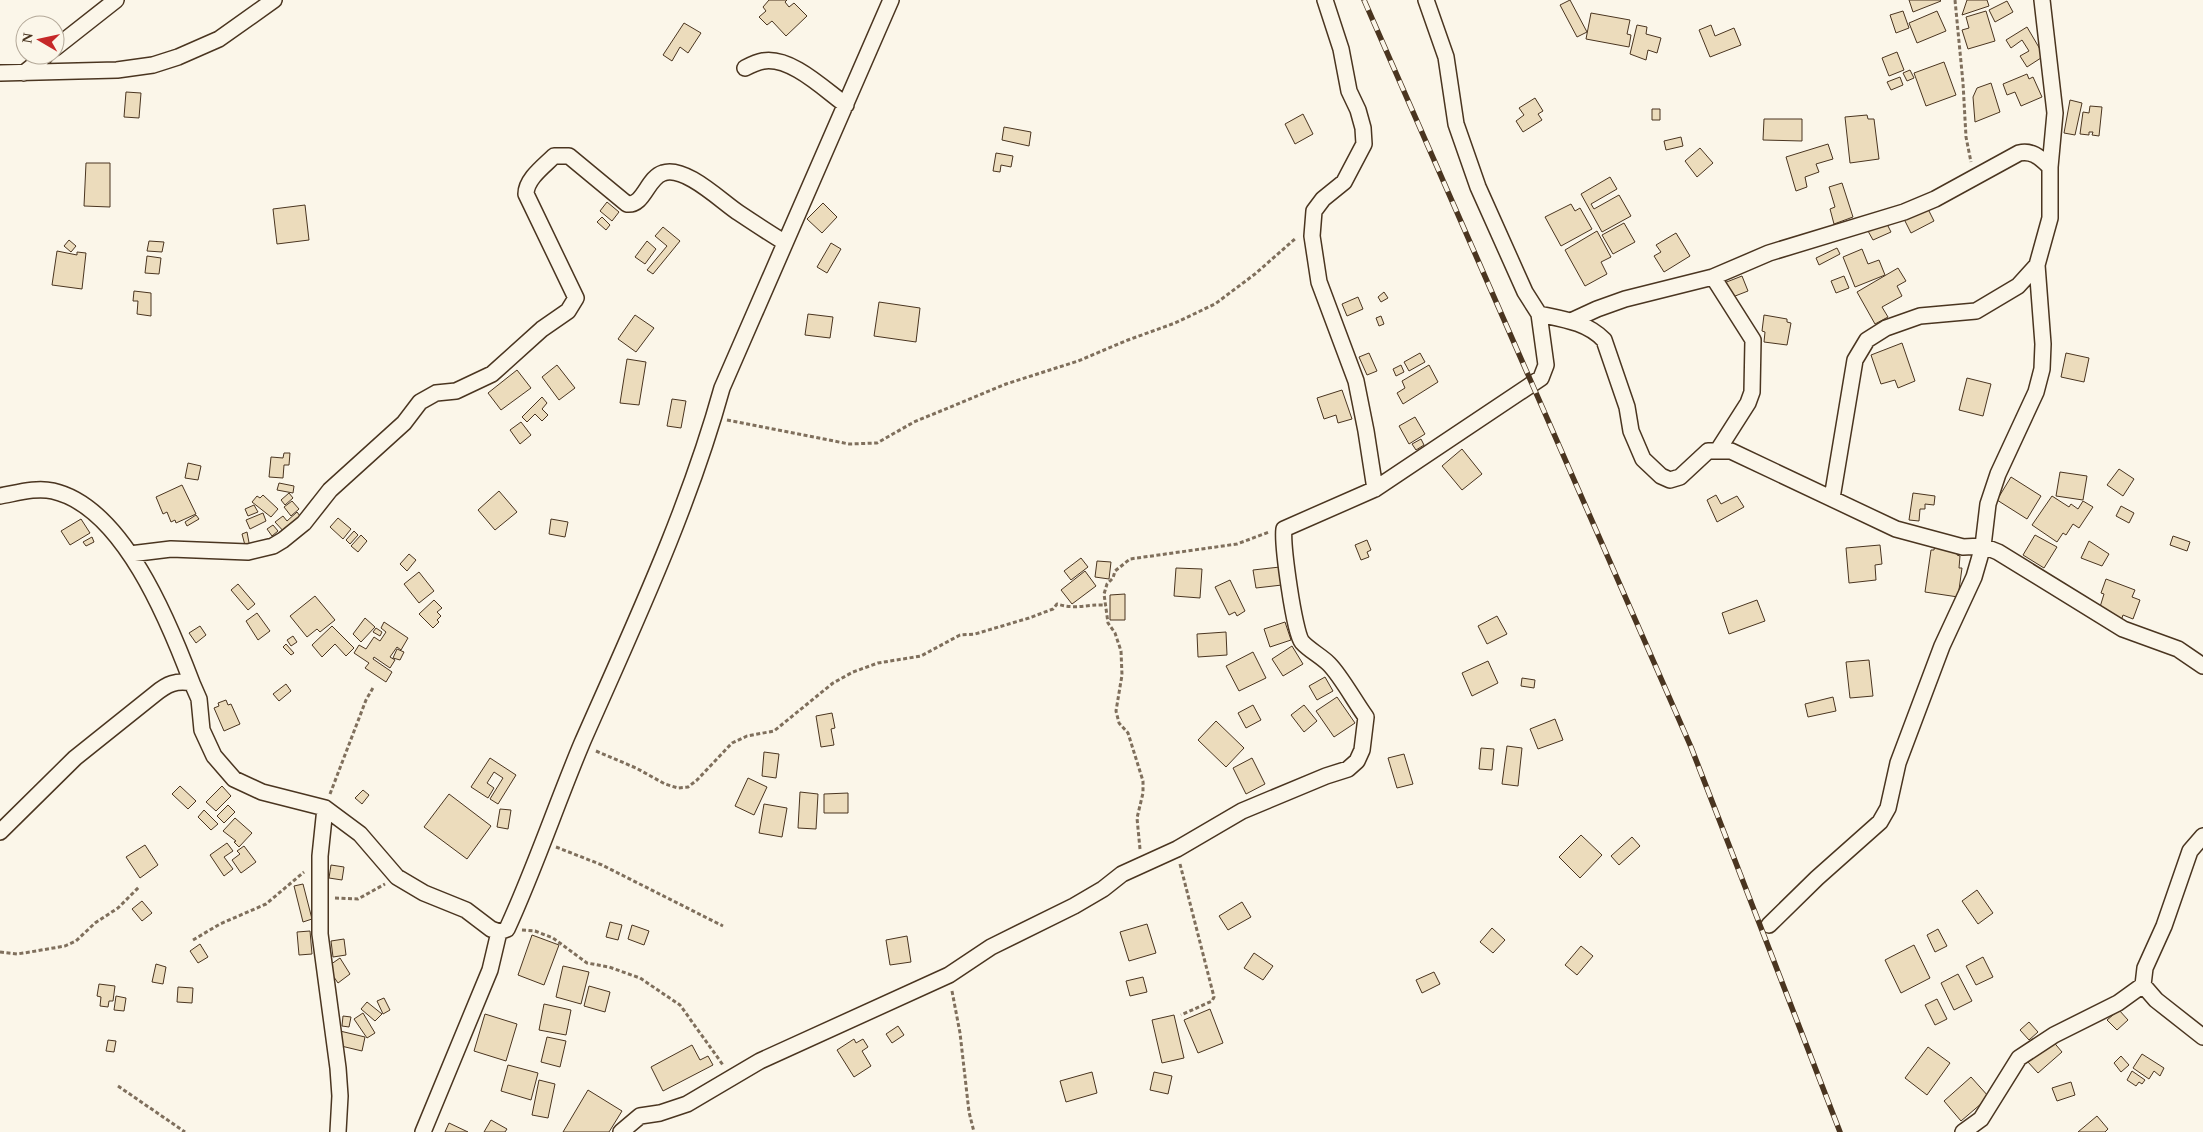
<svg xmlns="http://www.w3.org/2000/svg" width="2203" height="1132" font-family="Georgia,serif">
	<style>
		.building { fill: #ecdcbc; stroke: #4a3520 }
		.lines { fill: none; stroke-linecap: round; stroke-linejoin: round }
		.street-casing { stroke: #4a3520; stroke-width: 18 }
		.path { stroke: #7f6f5c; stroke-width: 3; stroke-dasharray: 4 2.5; stroke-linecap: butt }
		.street { stroke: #fbf6e9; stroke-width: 15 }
		.rail-casing { stroke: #4a3520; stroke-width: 5.5 }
		.rail { stroke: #fbf6e9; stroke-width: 4; stroke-dasharray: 11; stroke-linecap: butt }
	</style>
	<rect width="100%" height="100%" fill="#fbf6e9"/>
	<path class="building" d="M769,0H787L785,2L789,7L794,3L807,16L786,36L772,21L767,25L759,17L766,11L763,7Z
		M1570,0L1587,32L1577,37L1560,5Z
		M1909,0H1940L1941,1L1913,12Z
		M1967,0H1987L1989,6L1962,15Z
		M2007,1L2013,12L1995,22L1989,10Z
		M1903,11L1909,28L1896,33L1890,15Z
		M1937,11L1946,31L1917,43L1909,23Z
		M1986,11L1995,41L1968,49L1962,30L1969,28L1966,17Z
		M1591,13L1630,20L1627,34L1631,35L1629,47L1586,39Z
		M684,23L701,33L688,53L680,47L672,61L663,55Z
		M1637,25L1647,27L1646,34L1661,38L1657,53L1648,50L1646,60L1630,54Z
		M1711,25L1715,36L1734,28L1741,45L1710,57L1699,30Z
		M2027,27L2044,56L2027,67L2020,56L2029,51L2022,40L2011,48L2006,40Z
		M1897,52L1904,70L1889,76L1882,58Z
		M1944,62L1956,95L1926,106L1914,73Z
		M1910,70L1914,78L1907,81L1903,73Z
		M2027,74L2029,79L2033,77L2042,97L2021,106L2015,92L2007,95L2003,84Z
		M1900,77L1903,85L1891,90L1887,82Z
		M1991,83L2000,112L1975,122L1973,97L1977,88Z
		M126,92L141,93L139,118L124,117Z
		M1535,98L1543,111L1538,114L1542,120L1523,132L1516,121L1524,115L1519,108Z
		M2070,100L2082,103L2075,135L2064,133Z
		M2090,106L2102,107L2099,136L2092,135L2093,132H2089V135L2080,134L2083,112L2089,113Z
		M1652,109H1660V120H1652Z
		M1303,114L1313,134L1295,144L1285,124Z
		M1867,115L1868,119H1874L1879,159L1850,163L1845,117Z
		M1764,119H1802V141L1763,140Z
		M1004,127L1031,132L1029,146L1002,140Z
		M1681,137L1683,146L1666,150L1664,141Z
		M1828,144L1833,159L1816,164L1819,172L1805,177L1807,187L1796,191L1786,157Z
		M1700,148L1713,163L1697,177L1685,161Z
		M996,153L1013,156L1011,167L1001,165L1000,172L993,171Z
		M86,163H110V207L84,206Z
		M1610,177L1617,189L1591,204L1594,209L1619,195L1631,216L1602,232L1581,194Z
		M1842,183L1853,217L1834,224L1830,209L1835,207L1829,187Z
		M607,202L619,212L612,221L600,211Z
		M823,203L837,217L822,233L807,219Z
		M1571,204L1575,211L1580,208L1592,229L1561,246L1545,217Z
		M305,205L309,240L277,244L273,209Z
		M1927,207L1934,221L1911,233L1904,219Z
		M602,217L610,225L606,230L597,222Z
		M1886,222L1891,232L1873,240L1868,231Z
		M1624,223L1635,242L1613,254L1602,235Z
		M663,227L680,241L653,274L647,270L667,246L655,236Z
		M1597,231L1611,257L1601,262L1607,274L1585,286L1565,250Z
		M1676,233L1690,256L1664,272L1654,256L1661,252L1656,245Z
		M69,240L76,246L71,252L64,246Z
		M149,241L164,242L162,252L147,251Z
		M647,241L656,249L645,264L635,257Z
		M831,243L841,249L827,273L817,267Z
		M1837,248L1840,254L1819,265L1816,258Z
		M1862,249L1868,264L1879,260L1885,275L1855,287L1843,257Z
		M57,251L77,255V252L86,253L82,289L52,285Z
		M147,256L161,258L159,274L145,273Z
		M1898,268L1906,281L1897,286L1902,296L1882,307L1888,317L1875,324L1857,292Z
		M1742,276L1748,291L1730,298L1724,283Z
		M1844,276L1849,288L1836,293L1831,281Z
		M134,291L151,293V316L137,314L138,301H133Z
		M1384,292L1388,298L1381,302L1378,297Z
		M1358,297L1363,309L1347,316L1342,304Z
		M879,302L920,308L916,342L874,336Z
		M808,314L833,317L830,338L805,335Z
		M635,315L654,328L636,352L618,339Z
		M1764,315L1787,319V322L1791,323L1787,345L1764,342L1765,332L1762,331Z
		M1381,316L1384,324L1379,326L1376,318Z
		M1902,343L1915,381L1898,388L1895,380L1881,384L1871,355Z
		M1369,353L1377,371L1367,375L1359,357Z
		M1420,353L1425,362L1409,371L1404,362Z
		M2066,353L2089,358L2084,382L2061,377Z
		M627,359L646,362L639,405L620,403Z
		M557,365L575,388L559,400L542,377Z
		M1401,365L1404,372L1396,376L1393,369Z
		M1429,365L1438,382L1403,404L1397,393L1405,388L1402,381Z
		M517,370L531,388L501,410L488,393Z
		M1967,378L1991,384L1983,416L1959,410Z
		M1342,390L1352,419L1338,423L1336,415L1324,419L1317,398Z
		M542,397L547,403L542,409L548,415L542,421L535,414L527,422L522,417Z
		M672,399L686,401L681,428L667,426Z
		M1415,417L1425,434L1409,444L1399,426Z
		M521,422L531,435L520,444L510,430Z
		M1421,439L1424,445L1416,450L1412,444Z
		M1462,449L1482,474L1462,490L1442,466Z
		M284,453H290L289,465H284L283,478L269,477L271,457L283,458Z
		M188,463L201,466L198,480L185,478Z
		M2119,469L2134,479L2123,496L2107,485Z
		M2060,472L2087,476L2083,500L2056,496Z
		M2011,477L2041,496L2027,519L1997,500Z
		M279,483L294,486L293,493L277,490Z
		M182,485L196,514L176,523L175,520L171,522L167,512L163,514L156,497Z
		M499,491L517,512L495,530L478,510Z
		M289,493L293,498L285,505L281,500Z
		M1913,493L1935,496L1934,505L1925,504V509H1920L1919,521L1909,520Z
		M263,495L278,509L271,517L252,502L257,496L260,498Z
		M1716,495L1721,504L1737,496L1744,507L1717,522L1707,500Z
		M2052,496L2069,507L2071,504L2078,509L2083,501L2093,507L2079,528L2073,524L2066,535L2063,533L2057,542L2032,525Z
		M292,501L299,509L291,516L284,507Z
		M254,505L258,512L248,516L245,509Z
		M2121,506L2134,513L2129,523L2116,516Z
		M297,512L303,520L286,534L275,522L283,516L287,521Z
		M263,513L266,521L250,529L246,520Z
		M196,515L199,519L187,526L185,522Z
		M338,518L351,529L343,539L330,527Z
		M81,519L90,533L70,545L61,531Z
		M551,519L568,522L565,537L549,534Z
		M273,525L278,531L272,536L267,529Z
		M354,531L358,535L350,544L346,540Z
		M247,532L250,548L246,549L242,534Z
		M361,535L367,541L358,552L351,546Z
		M2035,535L2057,547L2044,568L2023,555Z
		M2173,536L2190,542L2187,551L2170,545Z
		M92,537L94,542L86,546L83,542Z
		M1367,540L1371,550L1367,552L1369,557L1361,560L1355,545Z
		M2089,541L2109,554L2102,566L2081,558Z
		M1880,545L1882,564L1875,565L1876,580L1849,583L1846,548Z
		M1935,545L1958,548L1957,555L1960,556L1959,568H1962L1958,597L1925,592L1931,550H1934Z
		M409,554L416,560L407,571L400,564Z
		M1081,558L1088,567L1071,580L1064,571Z
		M1097,561L1111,562L1109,579L1095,577Z
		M1280,567L1282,585L1256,588L1253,570Z
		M1176,568L1202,569L1200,598L1174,596Z
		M1085,571L1096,586L1072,604L1061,590Z
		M419,572L434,591L419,603L404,584Z
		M2106,579L2135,590L2132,597L2140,600L2133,619L2123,615L2121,621L2105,615L2107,610L2100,607L2104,594L2101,593Z
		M1230,580L1245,611L1237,616L1235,612L1229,615L1215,587Z
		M238,584L255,604L248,610L231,590Z
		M1125,594V620H1110V595Z
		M315,596L335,620L320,632L317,629L307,637L290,616Z
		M434,600L442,608L437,612L441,616L437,620L439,622L433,628L419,614Z
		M1757,600L1765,621L1729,634L1722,613Z
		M257,613L270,631L258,640L246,621Z
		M1497,616L1507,634L1487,644L1478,626Z
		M365,618L375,627L361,642L353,634Z
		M384,622L408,638L401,650L397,647L390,657L395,660L390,668L374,657L373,659L392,672L386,682L365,668L369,663L354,653L359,645L366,649L374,637L380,641L386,632L381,628Z
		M1285,622L1291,640L1270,647L1264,629Z
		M200,626L206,635L196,643L189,633Z
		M332,626L354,648L346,656L335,644L322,657L312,645Z
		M376,628L382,632L380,636L373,632Z
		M1226,632L1227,655L1198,657L1197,634Z
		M293,636L297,642L291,646L287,640Z
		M286,644L294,653L291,655L283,647Z
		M1292,646L1303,664L1283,676L1272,659Z
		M397,649L404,652L400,660L393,658Z
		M1253,652L1266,678L1239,691L1226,666Z
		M1869,660L1873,696L1850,698L1846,662Z
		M1488,661L1498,683L1472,696L1462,673Z
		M1325,677L1333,691L1317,700L1309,686Z
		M1522,678L1535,680L1534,688L1521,686Z
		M286,684L291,691L279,701L273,694Z
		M1337,697L1355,723L1334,737L1316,711Z
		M1833,697L1836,711L1808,717L1805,704Z
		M226,700L228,705L231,704L240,724L224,731L214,708L219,706L218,703Z
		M1253,705L1261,720L1246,728L1238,713Z
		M1304,705L1317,721L1304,732L1291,715Z
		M832,713L835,728L831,729L834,745L821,747L816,716Z
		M1555,719L1563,740L1538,749L1530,729Z
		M1216,721L1244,748L1226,767L1198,740Z
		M1507,746L1522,748L1518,786L1502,784Z
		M1481,748L1494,749L1492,770L1479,769Z
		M764,752L779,754L776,778L762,776Z
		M1404,754L1413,784L1397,788L1388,758Z
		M490,758L516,775L498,804L490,799L503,778L494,772L487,783L494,788L488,798L471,787Z
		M1252,758L1265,784L1246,794L1233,768Z
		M748,778L767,787L754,815L735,806Z
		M180,786L196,801L188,809L172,794Z
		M222,786L231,796L216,811L206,802Z
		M363,790L369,795L362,804L355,798Z
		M800,792L818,794L816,829L798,828Z
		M848,793V813H824V794Z
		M449,794L491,826L467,859L424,827Z
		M764,804L787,808L782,837L759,833Z
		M228,805L235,812L224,823L217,816Z
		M500,809L511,810L508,829L497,827Z
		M204,810L218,824L211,830L198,817Z
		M235,818L252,833L239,847L234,842L236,841L223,831Z
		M1581,835L1602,855L1580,878L1559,857Z
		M1632,837L1640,846L1619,865L1611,856Z
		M227,843L233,851L224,857L233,869L224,876L210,855Z
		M145,845L158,865L140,878L126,857Z
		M244,846L256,862L241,873L232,860L240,854L237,851Z
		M331,865L344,867L342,880L329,878Z
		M303,884L312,919L303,922L294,886Z
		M1977,890L1993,913L1978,924L1962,901Z
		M142,901L152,913L142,921L132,909Z
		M1242,902L1251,917L1228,930L1219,916Z
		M610,922L622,925L618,940L606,937Z
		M1147,924L1156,953L1129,961L1120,932Z
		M632,925L649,931L644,945L628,939Z
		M1492,928L1505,940L1493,953L1480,942Z
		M1938,929L1947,946L1935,952L1927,935Z
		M310,931L312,954L299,955L297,932Z
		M532,935L559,945L544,985L518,975Z
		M907,936L911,962L890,965L886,940Z
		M344,939L346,955L333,957L331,941Z
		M200,944L208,957L198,963L190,951Z
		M1914,945L1930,978L1901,993L1885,960Z
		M1581,946L1593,956L1577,975L1565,965Z
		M1254,953L1273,966L1263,980L1244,968Z
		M1983,957L1993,977L1976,985L1966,966Z
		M340,958L350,974L338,983L327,967Z
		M156,964L166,967L163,984L152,982Z
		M563,966L589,972L581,1004L556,997Z
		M1434,972L1440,984L1422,993L1416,980Z
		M1958,974L1972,1001L1954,1010L1941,983Z
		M1143,977L1147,992L1130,996L1126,981Z
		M99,984L115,986L113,1001H109L108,1007L100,1006L101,997L97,996Z
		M589,986L610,992L605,1012L584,1006Z
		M178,987L193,988L192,1003L177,1002Z
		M116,996L126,998L124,1011L114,1010Z
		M384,998L390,1010L383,1014L377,1001Z
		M1937,999L1947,1019L1935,1025L1925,1005Z
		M367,1002L382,1014L375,1021L361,1009Z
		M544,1004L571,1010L566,1035L539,1030Z
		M1210,1009L1223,1043L1198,1053L1184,1020Z
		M2119,1010L2128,1020L2117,1030L2107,1020Z
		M363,1013L375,1033L367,1038L354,1019Z
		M485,1014L517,1024L506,1061L474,1051Z
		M1174,1015L1184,1058L1162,1063L1152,1020Z
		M343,1016L351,1017L349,1027L342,1026Z
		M2029,1022L2038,1032L2029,1040L2020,1030Z
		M898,1026L904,1035L892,1043L886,1034Z
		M340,1031L365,1037L362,1051L337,1045Z
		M547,1037L566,1041L560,1067L541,1062Z
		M854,1039L856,1043L863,1039L868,1047L862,1051L871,1066L854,1077L837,1050Z
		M2051,1039L2062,1052L2038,1073L2027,1061Z
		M108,1040L116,1041L114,1052L106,1051Z
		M692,1045L700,1060L708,1056L713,1065L663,1091L651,1067Z
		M1928,1047L1950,1063L1927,1095L1905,1078Z
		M2142,1054L2164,1068L2160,1076L2154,1071L2149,1079L2133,1068Z
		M2121,1056L2129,1065L2121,1072L2114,1063Z
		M508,1065L538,1073L531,1100L501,1091Z
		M2132,1071L2145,1080L2142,1084L2139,1082L2136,1086L2127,1080Z
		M1092,1072L1097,1093L1066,1102L1060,1081Z
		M1154,1072L1172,1076L1168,1094L1150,1090Z
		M1971,1077L1989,1097L1961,1121L1944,1101Z
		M539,1080L555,1084L548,1118L532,1115Z
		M2071,1082L2075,1095L2057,1101L2052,1088Z
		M588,1090L622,1111L609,1132H563Z
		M2097,1116L2108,1129L2105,1132H2078Z
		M491,1120L507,1129L505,1132H484Z
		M449,1123L468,1132H445Z"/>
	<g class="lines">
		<defs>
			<path id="street" d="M1325,0L1341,49L1349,91L1358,110L1363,128L1364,144L1344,182L1323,199L1314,211L1312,236L1319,282L1356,381L1366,431L1375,489
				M55,48L116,0
				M745,68C751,65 757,62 763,61C791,56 825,90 846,105
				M0,73L117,70L153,65L178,57L219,39L274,0
				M24,73L46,55
				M1713,277L1753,340L1752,392L1748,403L1718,450
				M1539,314C1562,319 1587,322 1604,340L1627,407L1631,431L1643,459L1661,476L1670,480L1680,477L1708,451H1731L1896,529L1963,547L1983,546L1998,552L2123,629L2178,649L2203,666
				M1571,321L1597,309L1625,299L1713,277L1769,253L1904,212L1935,199L2019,153C2033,150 2040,158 2050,167
				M0,496C17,493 36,487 53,491C123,507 169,622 192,683
				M1832,498L1855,360L1867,340L1886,328L1920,316L1976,311L2018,286L2037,265
				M130,554L171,549L248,552L273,546L283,540L304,523L330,490L404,423L420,402L436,393L456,391L492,374L542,329L568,311L576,298L526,194C526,179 544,166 554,156H569L627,204C644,206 647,178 663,173C685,165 722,202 739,213C754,223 769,233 784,242
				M325,808L320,856V934L338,1068L340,1096L338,1132
				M0,832L75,758L155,694C167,684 176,680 192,683L199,699L202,730L214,756L234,779L262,792L325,808L360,834L397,877L424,893L466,910L491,929L499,932L507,929C535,868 556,805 582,743C633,627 688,511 722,388L891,0
				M2203,836L2190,851L2164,926L2145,968L2143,985L2156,1000L2203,1037
				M1769,925L1817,878L1880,822L1888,808L1898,763L1942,646L1974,577L1983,546L1988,504L1998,474L2036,392L2042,369L2043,344L2037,265L2050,218V167L2055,113L2042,0
				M423,1132L490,970L499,932
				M621,1132L640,1116L660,1113L687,1104L760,1061L949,975L991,947L1074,906L1103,889L1122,874L1177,849L1242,811L1326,776L1348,769L1357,761L1362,750L1366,717C1355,702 1341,676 1329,664C1321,656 1309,650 1302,642C1294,632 1282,544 1284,529L1375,489L1541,378L1546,365L1539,314L1525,292L1478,187L1456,124L1446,57L1426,0
				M1963,1132L1981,1119L2019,1058L2054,1035L2118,1003L2143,985"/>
		</defs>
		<use href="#street" class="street-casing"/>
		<path class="path" d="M1955,0L1963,83L1966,137L1971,162
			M727,420L849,444L877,443L914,422L1006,384L1078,361L1128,340L1175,323L1215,304L1255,274L1296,238
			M596,751L636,768L665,784L678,788L688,787L697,780L732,743L747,736L774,731L833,683L853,672L878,663L921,656L960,635L975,634L1029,618L1053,609L1057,604C1076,610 1087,604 1106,605
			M330,794L366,700L374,686
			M556,847L602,865L723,926
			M1140,849L1137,818L1143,793V781L1128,733L1119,723L1116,711L1122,675L1121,651L1115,633L1108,623L1104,594L1107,584L1113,578L1115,571L1130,559L1237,544L1269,532
			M1180,864L1214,997L1212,1001L1181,1015
			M335,898L358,899L385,884
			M522,930L535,931L553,938L587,963L609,967L640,978L680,1005L723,1065
			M193,940L220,924L266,904L304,872
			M0,952L17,954L30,952L65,946L76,941L95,923L118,908L139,887
			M952,991L960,1033L969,1112L974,1132
			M118,1086L185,1132"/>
		<use href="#street" class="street"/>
		<defs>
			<path id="rail" d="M1364,0L1691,747L1840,1132"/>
		</defs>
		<use href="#rail" class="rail-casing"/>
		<use href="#rail" class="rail"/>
	</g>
	<g transform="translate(40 40) rotate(279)"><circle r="24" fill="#fbf6e9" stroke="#b4a999"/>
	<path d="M0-4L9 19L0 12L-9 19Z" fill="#c62828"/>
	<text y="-8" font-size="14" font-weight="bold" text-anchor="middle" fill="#4a3520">N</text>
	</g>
</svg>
